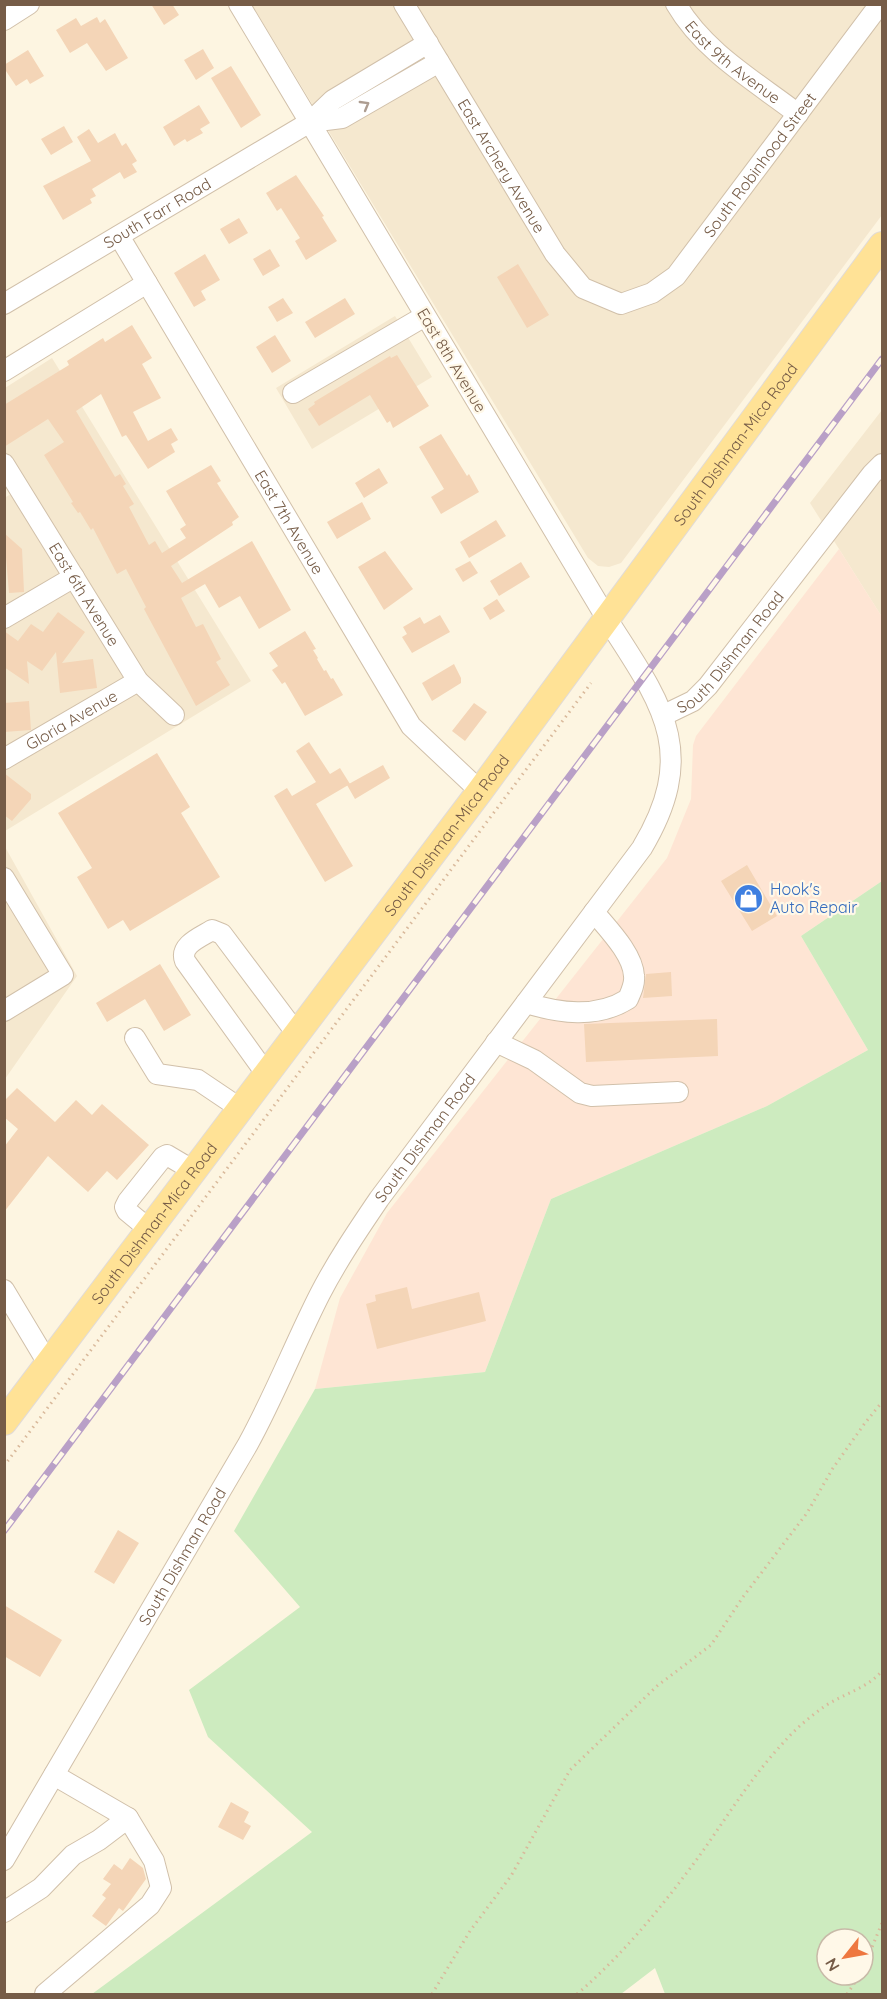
<svg xmlns="http://www.w3.org/2000/svg" width="887" height="1999" font-family="Quicksand,sans-serif">
	<style>
		.residential { fill: #f5e8cf }
		.commercial { fill: #fee5d4 }
		.green { fill: #cdebbf; fill-rule: evenodd }
		.building { fill: #f4d5b7 }
		.lines { fill: none; stroke-linecap: round; stroke-linejoin: round }
		.minor-casing { stroke: #d1c0aa; stroke-width: 22 }
		.major-casing { stroke: #e1dbd7; stroke-width: 28 }
		.path { stroke: #d9b99b; stroke-width: 3; stroke-dasharray: 1.5 4.5; stroke-linecap: butt }
		.minor { stroke: #fff; stroke-width: 20 }
		.major { stroke: #ffe296; stroke-width: 26 }
		.rail-casing { stroke: #b9a0c7; stroke-width: 7 }
		.rail { stroke: #fff8e8; stroke-width: 4.5; stroke-dasharray: 14; stroke-linecap: butt }
		.oneway { stroke: #ad9d91 }
		.labels { text-anchor: middle; dominant-baseline: central; stroke-width: 4.5; stroke-linejoin: round; paint-order: stroke }
		.street-label { font-size: 16px; fill: #765c47; stroke: #fff8e8 }
		.shop-label { font-size: 16px; fill: #366cbe; stroke: #fff8e8; text-anchor: start }
	</style>
	<rect width="100%" height="100%" fill="#fdf5e1"/>
	<path class="residential" d="M252,5H882V215L621,563L609,567L598,566L588,558Z
		M395,316L432,377L312,449L276,388Z
		M52,358L251,681L5,831L4,498L24,487L5,454V388Z
		M882,410V617L810,503Z
		M4,845L77,976L5,1079H4Z"/>
	<path class="commercial" d="M839,549L882,617V881L801,936L868,1050L767,1106L551,1199L485,1372L315,1389L340,1298L387,1213L667,858L691,799L693,745L696,736Z"/>
	<path class="green" d="M882,881V1994H665L655,1968L621,1994H92L312,1832L208,1737L189,1690L300,1607L234,1531L315,1389L485,1372L551,1199L767,1106L868,1050L801,936ZM827,1939H863V1975H827Z"/>
	<path class="building" d="M151,4H172L179,15L164,25Z
		M97,17L100,23L105,19L128,58L106,71L87,43L70,53L56,30L76,18L81,26Z
		M203,49L214,68L196,80L184,60Z
		M28,50L44,76L30,84L27,79L16,86L4,68V65Z
		M231,66L261,115L241,128L211,78Z
		M199,105L210,123L200,129L203,133L187,142L185,139L174,146L163,127Z
		M64,126L73,142L51,155L41,139Z
		M89,129L98,143L115,133L122,146L126,143L137,161L132,164L137,172L124,179L120,172L92,189L96,196L90,199L92,203L63,220L43,186L91,161L77,137Z
		M296,175L324,216L322,217L337,241L306,260L295,241L300,238L281,208L277,211L266,193Z
		M239,218L248,233L229,244L220,229Z
		M270,249L280,266L263,276L253,259Z
		M205,254L220,280L201,291L206,300L194,307L174,273Z
		M518,264L549,315L527,328L497,277Z
		M283,298L293,313L277,322L268,307Z
		M345,298L355,314L315,338L305,322Z
		M132,325L152,358L142,364L161,398L133,412L148,441L171,428L178,440L171,444L175,452L148,469L126,435L122,437L101,394L76,411L115,477L120,474L126,484L123,486L134,504L129,507L149,545L155,541L162,553L186,538L180,529L186,525L166,491L211,465L221,481L217,483L239,517L232,522L233,525L171,566L182,583L252,541L291,610L259,629L240,596L219,608L205,584L181,598L196,627L203,624L221,659L216,662L230,685L196,706L144,609L146,607L126,569L117,574L93,528L91,530L80,512L78,513L71,503L73,502L44,455L64,442L48,419L4,447V405L69,365L67,361L103,338L105,342Z
		M275,335L291,361L272,373L256,347Z
		M397,355L429,406L393,428L390,421L387,423L370,395L319,426L308,409L315,404L314,402L390,356L391,358Z
		M441,434L467,476L469,474L479,492L441,514L431,497L444,489L419,447Z
		M379,468L388,483L364,498L355,483Z
		M362,502L371,519L337,539L327,522Z
		M496,520L506,536L469,558L460,542Z
		M4,533L22,549L24,592L9,593Z
		M385,551L413,589L384,610L358,567Z
		M470,561L478,573L463,582L455,569Z
		M521,562L530,577L499,596L490,581Z
		M497,599L505,611L490,620L483,608Z
		M58,612L85,632L62,663L93,659L97,688L60,693L56,652L42,671L27,661L29,684L4,667V631L18,641L31,624L43,632Z
		M440,615L450,632L412,653L402,637L407,634L403,627L420,617L424,624Z
		M305,631L316,649L313,650L318,658L317,659L324,671L326,670L331,679L333,678L343,695L305,716L285,682L282,684L272,670L278,666L269,653Z
		M454,664L461,678V683L432,701L422,683Z
		M29,701L31,730L4,732V703Z
		M474,703L487,712L465,741L452,731Z
		M309,742L330,774L340,768L350,784L316,804L353,866L325,882L274,796L287,788L292,796L316,782L296,751Z
		M157,753L190,807L181,813L220,877L130,931L123,920L108,929L77,877L92,868L58,813Z
		M383,765L390,778L355,799L347,785Z
		M4,773L31,794V799L12,821L4,815Z
		M747,865L777,916L752,931L721,881Z
		M160,964L191,1015L164,1031L145,999L107,1022L96,1003Z
		M671,972L672,996L643,998L646,974Z
		M717,1019L718,1056L586,1062L584,1024Z
		M17,1088L55,1122L76,1100L92,1115L102,1104L149,1145L117,1180L107,1171L88,1192L48,1156L4,1212V1147L18,1129L4,1117V1101Z
		M407,1287L412,1309L479,1292L486,1321L377,1349L366,1304L376,1301L375,1295Z
		M118,1530L139,1543L114,1584L94,1572Z
		M4,1605L62,1640L40,1677L4,1656Z
		M231,1802L249,1812L244,1822L251,1826L243,1840L218,1827Z
		M130,1858L143,1868L146,1879L123,1911L119,1908L106,1926L92,1916L106,1898L102,1895L111,1884L103,1879L114,1864L122,1870Z"/>
	<g class="lines">
		<defs>
			<g id="minor">
				<path id="s1" d="M404,4L555,254L583,288L621,304L652,293L676,276L880,4"/>
				<path id="s2" d="M676,4C704,52 755,81 798,114"/>
				<path d="M4,20L29,4"/>
				<path d="M310,122L342,118L439,62"/>
				<path id="s3" d="M119,236L411,726L480,791"/>
				<path id="s4" d="M4,304L310,122L333,100L428,43"/>
				<path d="M4,371L147,283"/>
				<path d="M293,393L425,316"/>
				<path id="s5" d="M4,464L138,681L174,715"/>
				<path d="M4,618L74,577"/>
				<path id="s6" d="M664,715L693,701L708,686L872,474L882,464"/>
				<path id="s7" d="M4,759L138,681"/>
				<path d="M4,878L63,975L4,1011"/>
				<path d="M526,1003C559,1013 596,1019 628,999C631,992 635,984 634,976C633,954 608,929 594,912"/>
				<path d="M135,1038L157,1074L198,1080L241,1109"/>
				<path d="M496,1042L534,1060L580,1093L592,1096L678,1092"/>
				<path d="M267,1075L185,961C179,945 201,937 212,930L222,934L297,1034"/>
				<path d="M150,1230L127,1211L125,1207L128,1201L163,1157L167,1155L194,1171"/>
				<path d="M4,1290L49,1365"/>
				<path id="s8" d="M4,1860L248,1444C275,1395 295,1343 320,1294C337,1261 358,1230 379,1199L642,848C700,751 661,703 607,619L239,4"/>
				<path d="M4,1912L41,1888L73,1855L99,1840L128,1818"/>
				<path d="M45,1994L150,1905L161,1888L154,1861L128,1818L54,1775"/>
			</g>
			<g id="major">
				<path id="s9" d="M4,1422L480,791L882,245"/>
			</g>
		</defs>
		<use href="#minor" class="minor-casing"/>
		<use href="#major" class="major-casing"/>
		<path class="path" d="M4,1466L591,683
			M863,1969L882,1923
			M432,1994L470,1931L511,1876L570,1770L657,1686L711,1645L743,1597L807,1513L833,1468L865,1423L882,1402
			M577,1994C624,1954 664,1904 700,1855C727,1817 752,1776 784,1742C795,1729 811,1716 825,1706C845,1693 866,1689 882,1671
			M847,1994L860,1975"/>
		<use href="#minor" class="minor"/>
		<use href="#major" class="major"/>
		<defs>
			<path id="rail" d="M4,1531L882,359"/>
		</defs>
		<use href="#rail" class="rail-casing"/>
		<use href="#rail" class="rail"/>
	</g>
	<defs><path id="oneway-chevron" d="M-2-3.5L2.5 0L-2 3.5" fill="none" stroke-width="1.6" stroke-linecap="round" stroke-linejoin="round" transform="scale(1.5)"/></defs>
	<use class="oneway" href="#oneway-chevron" transform="translate(365 105) rotate(-30)"/>
	<defs>
		<symbol id="shop-disc" viewBox="-11 -11 22 22"><circle r="9.5" fill="#3f7fe0" stroke="#fff8e8"/><path d="M-5-2.5h2.3a2.7 3.5 0 0 1 5.4 0H5L5.5 6h-11ZM-1.5-2.5h3a1.5 2.3 0 0 0-3 0Z" fill="#fff"/></symbol>
	</defs>
	<g fill-rule="evenodd">
		<use href="#shop-disc" x="732" y="882" width="33" height="33"/>
	</g>
	<g class="labels">
		<g class="street-label">
			<text stroke="none"><textPath href="#s2" startOffset="82">East 9th Avenue</textPath></text>
			<text stroke="none"><textPath href="#s1" startOffset="579">South Robinhood Street</textPath></text>
			<text stroke="none"><textPath href="#s1" startOffset="189">East Archery Avenue</textPath></text>
			<text stroke="none"><textPath href="#s4" startOffset="178">South Farr Road</textPath></text>
			<text transform="translate(452 360) rotate(59)">East 8th Avenue</text>
			<text stroke="none"><textPath href="#s9" startOffset="1221">South Dishman-Mica Road</textPath></text>
			<text stroke="none"><textPath href="#s3" startOffset="333">East 7th Avenue</textPath></text>
			<text stroke="none"><textPath href="#s5" startOffset="153">East 6th Avenue</textPath></text>
			<text stroke="none"><textPath href="#s6" startOffset="93">South Dishman Road</textPath></text>
			<text stroke="none"><textPath href="#s7" startOffset="78">Gloria Avenue</textPath></text>
			<text stroke="none"><textPath href="#s9" startOffset="735">South Dishman-Mica Road</textPath></text>
			<text stroke="none"><textPath href="#s8" startOffset="837">South Dishman Road</textPath></text>
			<text stroke="none"><textPath href="#s9" startOffset="249">South Dishman-Mica Road</textPath></text>
			<text stroke="none"><textPath href="#s8" startOffset="352">South Dishman Road</textPath></text>
		</g>
		<g class="shop-label">
			<text x="770" y="889">Hook's<tspan x="770" dy="18">Auto Repair</tspan></text>
		</g>
	</g>
	<rect width="887" height="1999" fill="none" stroke="#765c47" stroke-width="12"/>
	<g transform="translate(845 1957) rotate(239)"><circle r="28" fill="#fff8e8" stroke="#c8baa8" stroke-width="1.5"/>
	<path d="M0-4.5L10 22L0 15L-10 22Z" fill="#ee773f"/>
	<text y="-9" font-size="16" font-weight="bold" text-anchor="middle" fill="#765c47">N</text>
	</g>
</svg>
